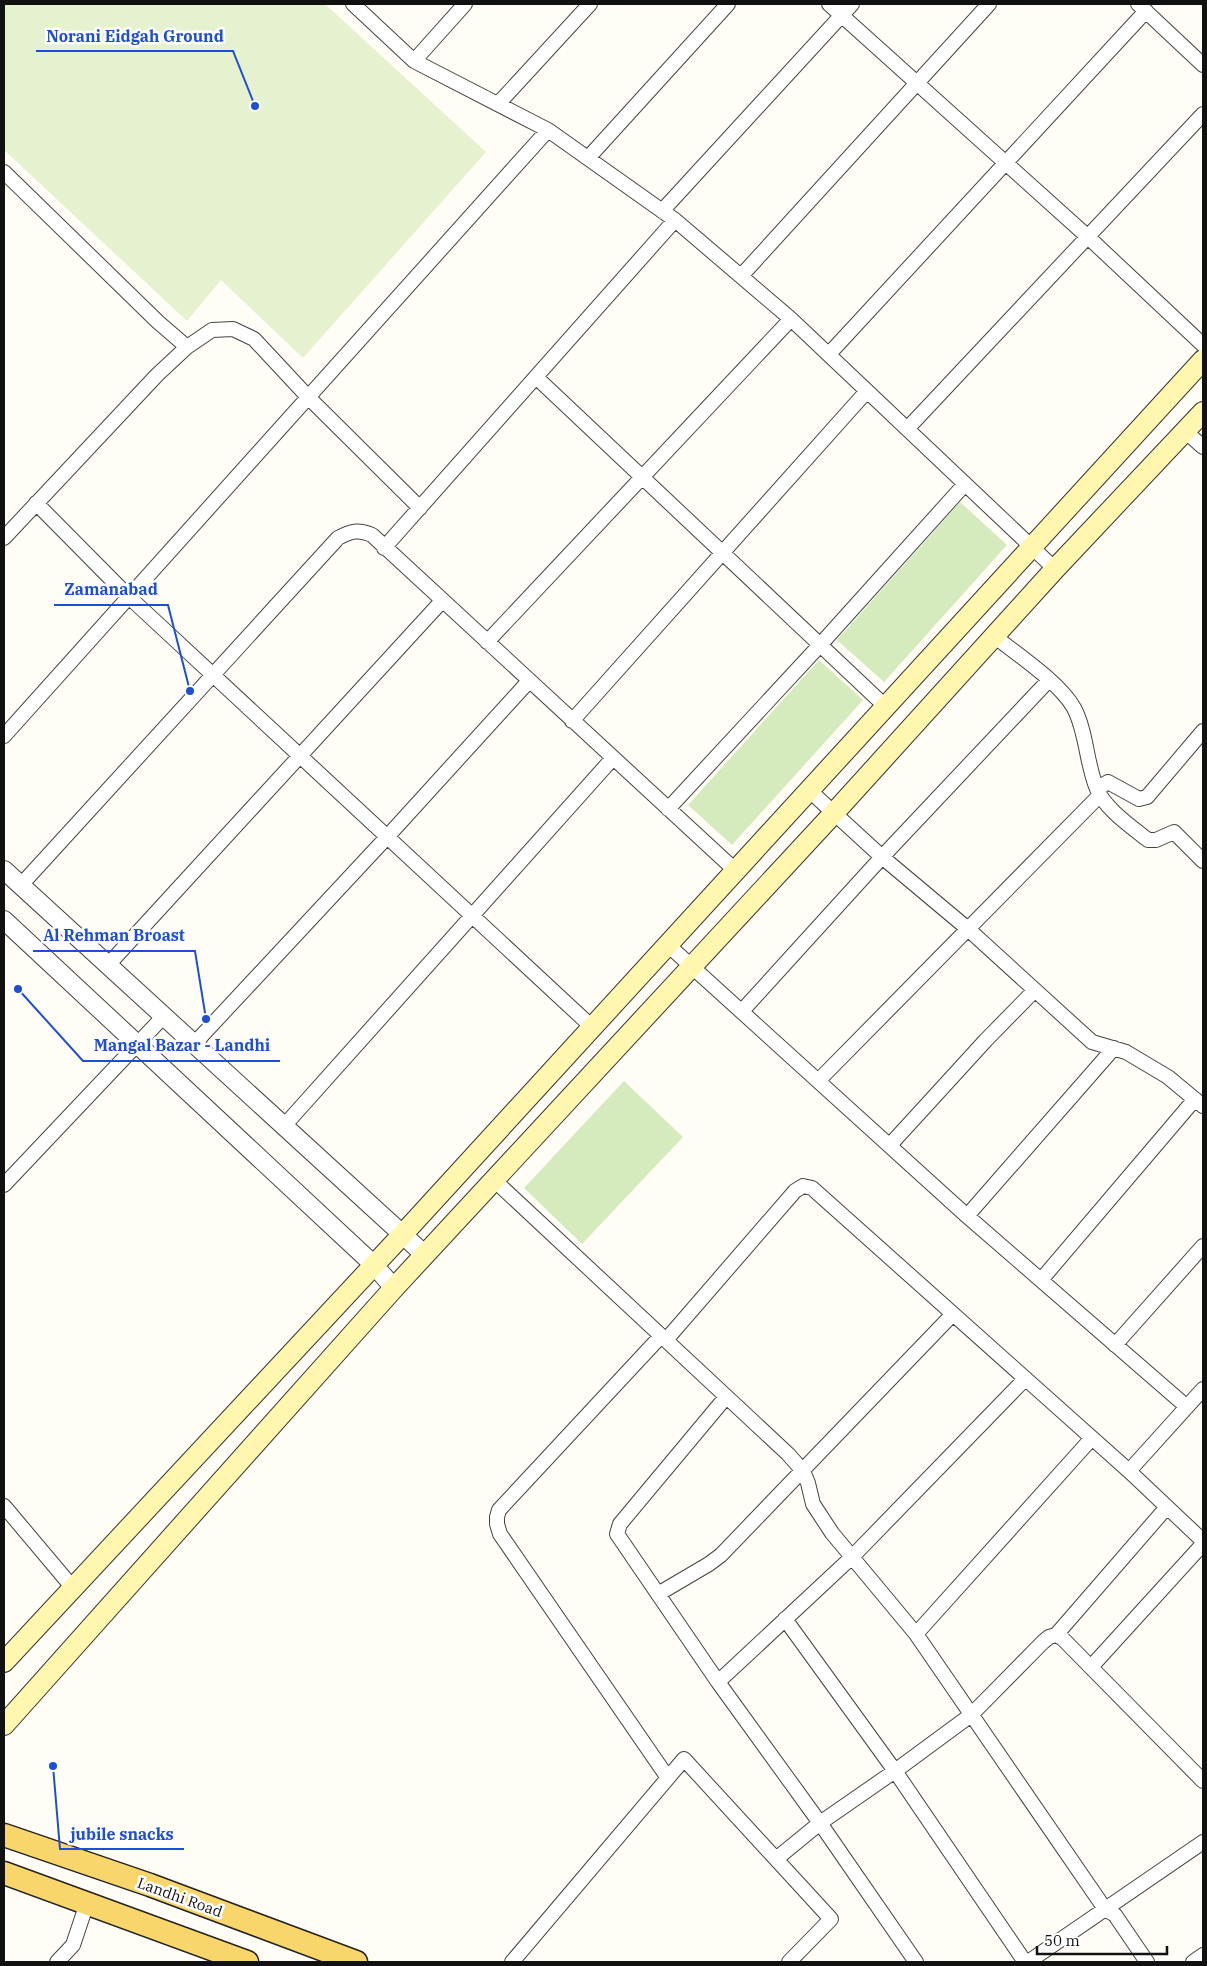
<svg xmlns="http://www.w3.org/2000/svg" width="1207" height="1966" font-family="'IBM Plex Serif',serif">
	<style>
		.grass { fill: #d5ebbd }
		.pitch { fill: #e6f2cf }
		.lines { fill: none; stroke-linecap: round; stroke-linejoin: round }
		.minor-casing { stroke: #444; stroke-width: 16 }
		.tertiary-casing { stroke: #444; stroke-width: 20 }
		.secondary-casing { stroke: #333; stroke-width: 22 }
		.primary-casing { stroke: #222; stroke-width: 25 }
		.minor { stroke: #fff; stroke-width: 14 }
		.tertiary { stroke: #fff; stroke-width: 18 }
		.secondary { stroke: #fff6b0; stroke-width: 20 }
		.primary { stroke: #f9d66b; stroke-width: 22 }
		.labels { text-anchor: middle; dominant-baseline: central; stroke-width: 5; stroke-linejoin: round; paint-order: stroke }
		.street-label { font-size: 15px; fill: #111; stroke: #fff }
		.leader { fill: none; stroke: #1d4ed8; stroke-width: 2 }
		.callout-dot { fill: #1d4ed8; stroke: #fff; stroke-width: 2 }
		.callout-label { font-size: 16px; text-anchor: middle; font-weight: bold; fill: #1d4ed8; stroke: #fff; stroke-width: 5; stroke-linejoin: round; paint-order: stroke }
	</style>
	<rect width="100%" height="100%" fill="#fffdf5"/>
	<path class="grass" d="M960,502L1007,545L884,682L837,640Z
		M819,660L863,700L732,845L688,805Z
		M624,1081L683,1137L582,1244L524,1188Z"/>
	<path class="pitch" d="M4,4H325L486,152L303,358L221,280L187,321L4,150Z"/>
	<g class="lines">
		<defs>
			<path id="minor" d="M353,4L414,61L548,130L675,220L791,319L1055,569
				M829,4L1088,237L1203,345
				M1138,4L1203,65
				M414,61L465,4
				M498,104L590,4
				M588,158L728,4
				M4,172L158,322L187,347L212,330L233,329L254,339L309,398L420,508
				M662,211L852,4
				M741,276L989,4
				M829,354L1146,11
				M537,378L886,707
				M907,429L1203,114
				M1185,431L1203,447
				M36,503L129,597L592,1027
				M4,538L157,375L187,347
				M384,548L675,220
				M994,636C1018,655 1059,682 1074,708C1087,733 1086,763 1097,789C1104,808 1133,828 1148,840H1156L1174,832L1203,861
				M487,642L791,319
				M572,721L867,391
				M4,736L548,130
				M1097,789L1108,782L1139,799L1147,797L1203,731
				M810,791L882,857L968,929L1092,1042L1126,1052L1168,1077L1203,1106
				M668,809L820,645L965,484
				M21,885L338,538C351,531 358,529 372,535L736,871
				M668,945L967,1216L1187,1407
				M108,965L442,601
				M742,1011L882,857L1049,680
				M194,1044L387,837L529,681
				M818,1081L1100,795
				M284,1126L613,758
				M890,1145L986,1040L1034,991
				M494,1180L788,1454L803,1471L808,1483L813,1504L832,1533L916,1634L1105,1909L1115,1915L1147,1962
				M4,1185L164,1016
				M967,1216L1114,1048
				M1041,1280L1195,1099
				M661,1336L499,1510L497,1517V1524L500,1534L668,1778
				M666,1340L795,1191L803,1186L812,1188L1129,1471L1203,1541
				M1115,1345L1203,1246
				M726,1397L620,1524L617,1534L718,1682L820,1823L916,1962
				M1129,1471L1203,1389
				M4,1506L73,1588
				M658,1594L709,1564L721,1555L952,1315
				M785,1619L895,1771L1025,1962
				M916,1634L1092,1438
				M1056,1635L1167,1507
				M1091,1667L1203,1544
				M718,1682L852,1557L1025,1379
				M776,1859L820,1823L895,1771L971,1715L1043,1642L1049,1637L1056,1635L1062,1638L1203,1781
				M57,1962L73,1945L87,1903
				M512,1962L684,1759L831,1919L789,1962
				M1028,1962L1203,1842
				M1193,1962L1203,1955"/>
			<path id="tertiary" d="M4,870L425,1255
				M4,920L374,1265L394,1288"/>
			<path id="secondary" d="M4,1662L403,1234L1203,360
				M4,1725L394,1288L834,813L1055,569L1203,412"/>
			<path id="primary" d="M4,1835L150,1885L356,1962
				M4,1873L247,1962"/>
		</defs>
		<use href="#minor" class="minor-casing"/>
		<use href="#tertiary" class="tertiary-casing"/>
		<use href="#secondary" class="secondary-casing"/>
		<use href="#primary" class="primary-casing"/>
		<use href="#minor" class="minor"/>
		<use href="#tertiary" class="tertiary"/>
		<use href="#secondary" class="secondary"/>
		<use href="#primary" class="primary"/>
	</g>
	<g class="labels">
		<g class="street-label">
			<text transform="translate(180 1897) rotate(20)">Landhi Road</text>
		</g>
	</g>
	<path class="leader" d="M255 106L233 51H36M190 691L168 605H54M206 1019L195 951H33M18 989L83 1061H280M53 1766L60 1849H184"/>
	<g class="callout-dot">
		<circle cx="255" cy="106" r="5"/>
		<circle cx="190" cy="691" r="5"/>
		<circle cx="206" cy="1019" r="5"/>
		<circle cx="18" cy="989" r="5"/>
		<circle cx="53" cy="1766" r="5"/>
	</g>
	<g class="callout-label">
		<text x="135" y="42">Norani Eidgah Ground</text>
		<text x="111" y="595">Zamanabad</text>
		<text x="114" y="941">Al Rehman Broast</text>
		<text x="182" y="1051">Mangal Bazar - Landhi</text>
		<text x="122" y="1840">jubile snacks</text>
	</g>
	<rect width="1207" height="1966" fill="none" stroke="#111111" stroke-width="10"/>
	<path d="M1037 1946v8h130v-8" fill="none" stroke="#111111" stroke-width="2.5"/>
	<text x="1044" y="1946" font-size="15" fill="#111111" stroke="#ffffff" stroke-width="4" paint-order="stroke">50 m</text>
</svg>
